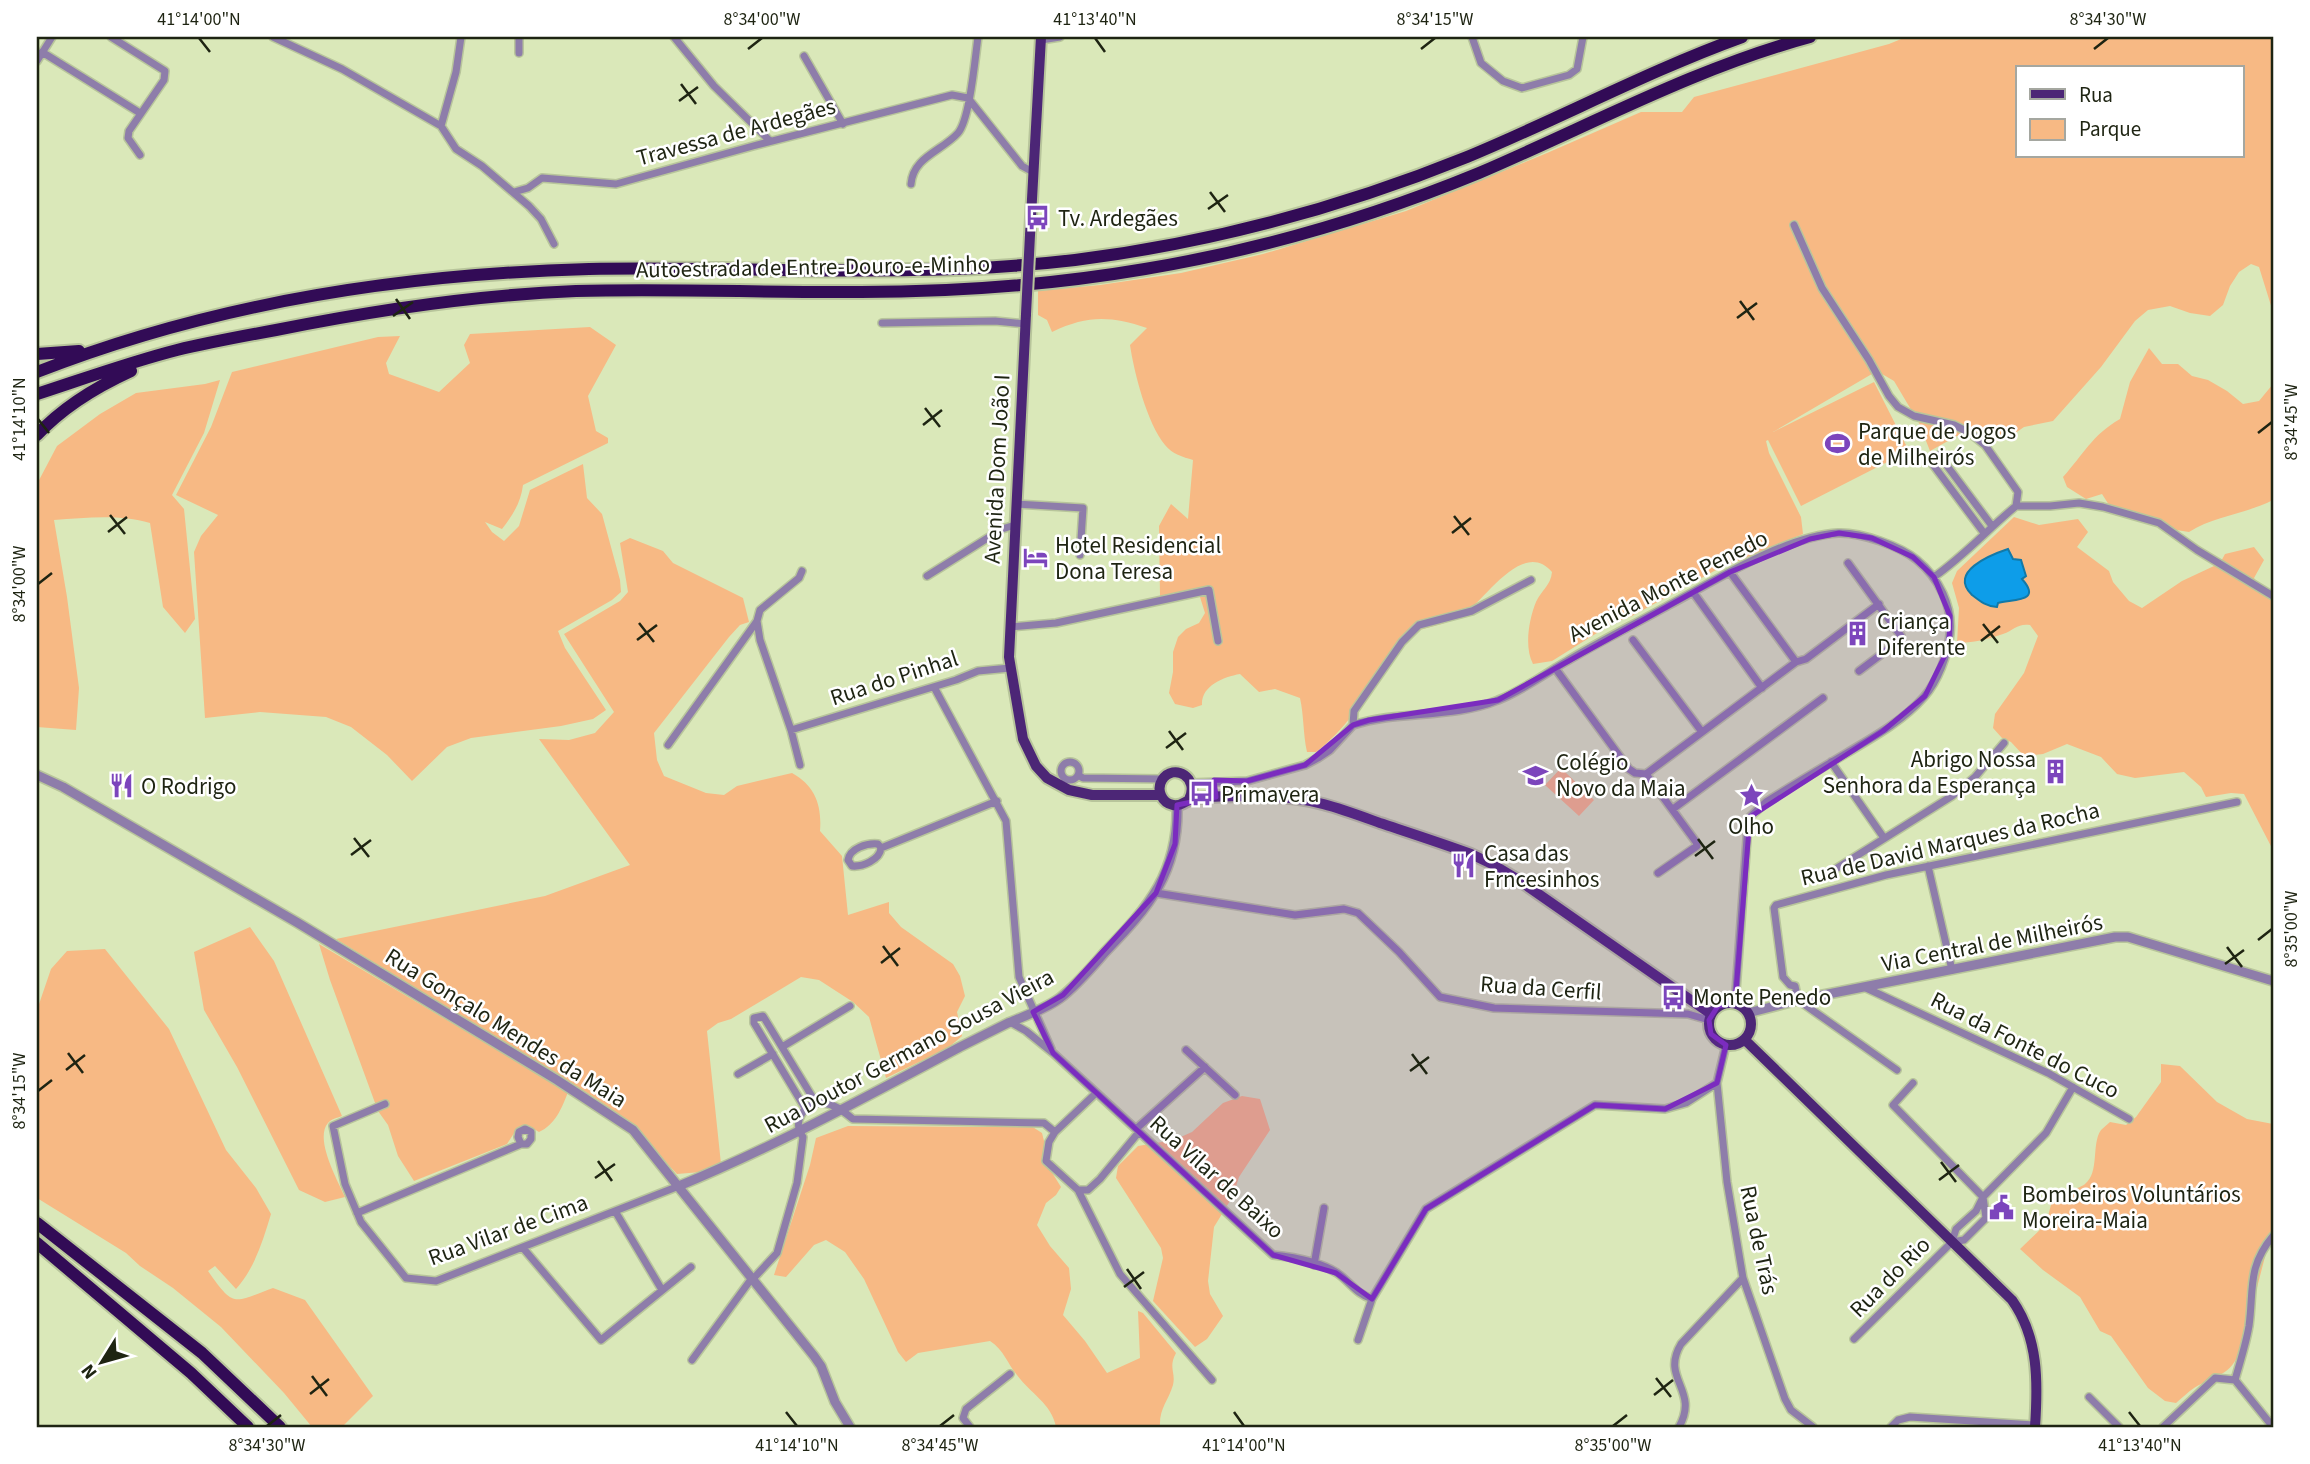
<svg xmlns="http://www.w3.org/2000/svg" width="2310" height="1464" font-family="'Source Sans 3',sans-serif">
	<style>
		.green { fill: #f7b984; fill-rule: evenodd }
		.water { fill: #0d9de9; stroke: #1279a8; stroke-width: 2 }
		.lines { fill: none; stroke-linecap: round; stroke-linejoin: round }
		.minor-casing { stroke: #b8c59b; stroke-width: 10 }
		.tertiary-casing { stroke: #b8c59b; stroke-width: 12 }
		.primary-casing { stroke: #b8c59b; stroke-width: 14 }
		.motorway-casing { stroke: #b8c59b; stroke-width: 16 }
		.minor { stroke: #8e7daa; stroke-width: 7 }
		.tertiary { stroke: #8e7daa; stroke-width: 9 }
		.primary { stroke: #4c2676; stroke-width: 10 }
		.motorway { stroke: #320b56; stroke-width: 12 }
		.primary-bridge-casing { stroke: #b8c59b; stroke-width: 14; stroke-linecap: butt }
		.primary-bridge { stroke: #4c2676; stroke-width: 10 }
		.marked { fill: #7b2cbf; fill-opacity: 0.2; stroke: #7b2cbf; stroke-width: 5; stroke-linejoin: round }
		.ticks { fill: none; stroke: #1e2412; stroke-width: 2.5 }
		.labels { text-anchor: middle; dominant-baseline: central; stroke-width: 5; stroke-linejoin: round; paint-order: stroke }
		.street-label { font-size: 23px; fill: #1e2412; stroke: #fff }
		.poi-label { font-size: 23px; fill: #1e2412; stroke: #fff; text-anchor: start }
		.neatline { fill: none; stroke: #1e2412; stroke-width: 2.5 }
		.ticks-label { font-size: 18px; text-anchor: middle; fill: #1e2412 }
	</style>
	<rect width="100%" height="100%" fill="#dae8b9"/>
	<path class="green" d="M1906,37H2272L2273,312L2259,267L2251,264L2239,272L2230,286L2223,305L2210,316L2190,313L2170,306L2148,310L2135,321L2101,367L2053,421L2024,427L2011,436L2000,439L1987,448L1974,436H1957L1930,451L1919,423L1894,381L1877,371L1773,432L1874,382L1909,451L1801,506L1768,440L1766,441L1769,453L1801,517L1803,534L1716,570L1632,616L1613,623L1552,661L1533,664C1524,647 1529,619 1536,602C1541,591 1551,585 1552,572C1523,538 1485,600 1463,615C1442,628 1412,626 1395,645C1389,651 1387,661 1383,669C1365,699 1344,731 1316,752H1307C1303,734 1304,716 1300,698L1275,689L1259,692L1240,674C1223,677 1201,686 1202,705L1193,708L1175,704L1169,693L1173,672V652L1178,637L1186,629L1199,623L1205,613L1200,597C1186,592 1174,599 1160,596L1159,526L1171,504L1188,519L1193,460C1183,457 1172,454 1165,445C1147,423 1134,372 1130,345L1147,328C1110,316 1088,315 1052,332L1047,320L1038,315V291L1100,285L1181,273L1263,254L1406,211L1547,153L1641,112H1682L1694,97L1889,44ZM2018,68H2242V156H2018Z
		M590,327L616,345L588,396L596,431L608,438V443L523,485C521,502 513,515 502,529L485,522L492,532L504,541L519,526L530,490L583,464L587,498L602,514L620,580L621,592L612,600L558,631L565,648L606,710L593,719L561,726L471,738L447,747L412,781L387,755L351,727L326,717L260,712L205,718L194,552L201,536L218,515L176,495L211,427L232,372L378,337L400,336L386,363L389,374L439,392L470,363L464,345L470,334Z
		M2149,348L2162,364H2178L2192,376L2208,380L2227,391L2243,404L2259,401L2273,384V500C2246,514 2214,516 2189,532L2170,529L2129,512L2116,516L2102,494L2086,499L2067,487L2063,477C2083,455 2092,435 2120,419L2130,382Z
		M220,380L204,433L172,495L184,509L195,619L185,633L163,607L150,523C119,514 86,518 54,520L67,597L79,688L76,730L37,727V484L57,446L100,414L136,393L205,384Z
		M2014,517L2039,525L2078,519L2088,532L2077,547L2109,571L2113,582L2129,601L2142,608L2182,581L2214,566L2218,567L2225,554L2254,547L2264,560L2254,578L2265,593L2273,595V850L2244,794L2231,793L2206,797L2201,787L2184,772L2135,778L2117,774L2101,757L2067,744L2043,754L2024,756L2011,742L2002,738L1993,728L1995,714L2024,673L2038,636L2030,625C2018,623 2014,630 2003,634C1989,639 1972,643 1957,643L1959,608L1952,583L1957,571Z
		M630,538L663,551L673,563L743,598L749,622L740,625L729,637L654,733L657,760L664,776L706,793L724,795L737,786L792,773C815,786 822,805 820,831L842,856L848,915L889,902V913L901,927L953,964L960,976L965,996L957,1012L962,1036L948,1048L886,1078L869,1017L853,1002L819,980L801,977L731,1019L718,1023L707,1031L721,1164L701,1172L677,1174C639,1133 614,1105 564,1080L336,939L545,896L630,865L539,739L569,740L595,733L614,712L564,634L620,601L628,592L620,543Z
		M1561,768L1594,800L1579,816L1545,785Z
		M250,927L274,961L342,1116C337,1118 331,1119 328,1123C314,1139 338,1181 345,1197L325,1202L299,1190L237,1067L204,1010L194,952Z
		M319,944L568,1092C562,1108 555,1125 539,1132L529,1126L518,1127L507,1144L414,1181L398,1156L388,1125L378,1111L330,980Z
		M105,949L169,1029L226,1150L256,1188L271,1214C263,1240 255,1268 236,1289L215,1266L208,1271C234,1308 233,1303 273,1288L305,1300L373,1396L342,1427H312L284,1393L221,1327L173,1288L140,1266L126,1253L37,1198V1010L51,969L67,951Z
		M2161,1064L2180,1066L2217,1102L2247,1119L2273,1124V1241L2266,1253L2241,1349C2230,1377 2217,1374 2194,1388C2188,1392 2182,1398 2176,1403L2165,1401L2148,1388L2111,1336L2100,1331L2080,1297L2043,1270L2020,1249L2046,1224L2053,1197C2061,1193 2081,1188 2085,1184C2100,1172 2091,1144 2101,1130C2104,1127 2107,1125 2110,1122L2126,1125L2136,1117L2161,1082Z
		M1242,1096L1260,1099L1270,1130L1239,1177L1233,1196L1214,1227L1208,1281L1210,1294L1223,1316L1207,1339L1195,1347L1153,1301L1163,1258L1161,1248L1116,1178L1118,1166L1138,1146L1174,1140L1192,1132L1223,1103Z
		M1028,1124L1042,1133L1045,1145L1043,1158L1061,1187L1056,1195L1046,1203L1037,1225L1050,1246L1069,1268L1071,1289L1063,1315L1085,1341L1107,1373L1140,1358L1138,1311L1143,1313L1176,1353C1168,1368 1176,1372 1173,1385C1168,1402 1159,1408 1160,1427H1056C1052,1404 1030,1393 1017,1375C1007,1363 1004,1350 990,1341L918,1353L906,1362L898,1352L864,1279L845,1252L826,1240L814,1245L786,1277L774,1275L810,1165L816,1138L848,1126L986,1127Z"/>
	<path class="water" d="M2008,549L2013,559L2021,560L2026,576L2022,579C2043,603 2012,599 1998,603L1997,607C1986,606 1981,602 1972,595C1948,572 1990,555 2008,549Z"/>
	<g class="lines">
		<defs>
			<path id="minor" d="M111,37L165,71L164,80L129,131L128,138L140,155
				M273,37L342,69L441,126L456,149L482,166L529,206L541,219L554,244
				M674,37L714,86L770,141
				M1472,37L1481,63L1503,81L1522,88L1569,75L1577,69L1583,37
				M1041,40L1060,37
				M42,52L140,113
				M519,53V37
				M804,56L843,124
				M37,61L52,37
				M441,126L456,72L461,37
				M911,184C913,157 942,151 958,133C970,119 975,58 978,37
				M514,192L528,188L542,178L616,184L753,146L952,95L968,98L1022,166L1033,172
				M1794,225L1822,288L1869,360L1889,396L1898,407L1914,416L1954,425L1970,433L1985,445L2018,492L2016,506
				M882,323L995,321L1026,324
				M1016,504L1083,508L1080,555
				M2016,506H2050L2079,503L2103,507L2159,523L2197,550L2273,596
				M1984,533L1931,462L1939,455L1992,526
				M1848,563L1901,636L1899,641L1859,671
				M927,576L1002,529L1015,525
				M1934,577C1964,556 1988,529 2016,506
				M1693,592L1762,688
				M1010,627L1056,623L1209,590L1218,641
				M1633,640L1702,732
				M1796,662L1806,659L1879,604
				M1555,668L1629,769L1635,773L1646,774L1796,662L1730,572
				M934,687L1006,821L1019,977L1051,1049
				M1353,725C1399,710 1452,719 1498,700C1522,691 1544,674 1567,661C1600,641 1635,624 1669,605C1716,580 1785,536 1838,533C1861,532 1900,546 1917,560C1939,578 1953,606 1950,634C1948,655 1938,681 1924,697C1903,721 1874,737 1847,753C1820,769 1793,785 1766,802L1750,817L1748,825L1736,991L1732,1003
				M791,730L956,680L978,671L1010,668
				M668,745L757,621
				M1831,762L1884,838
				M1061 771a9 9 0 1 1 18 0a9 9 0 1 1-18 0Z
				M800,765L791,730L760,640L757,621L760,610L799,578L802,571
				M1646,774L1696,842L1697,846L1658,873
				M1078,775L1083,778L1163,779
				M1191,783L1247,781L1305,765L1318,758L1330,750L1353,725L1354,711L1402,642L1419,625L1472,611L1531,580
				M1673,809L1823,698
				M881,848C880,860 862,867 852,866L848,860C850,848 867,843 878,844L881,848L997,801
				M1928,866L1952,970
				M1834,870L1952,796L1975,777L2004,743
				M1156,893L1295,915L1344,909L1358,913L1399,952L1440,997L1494,1008L1688,1014L1709,1020
				M1866,988L2048,1073L2129,1119
				M1010,1022L1026,1031L1053,1053L1273,1255C1293,1257 1320,1262 1337,1273C1350,1282 1356,1294 1372,1299
				M1726,1045L1717,1083L1727,1182L1743,1278L1785,1399L1791,1410L1813,1427
				M782,1047L850,1006
				M1186,1050L1235,1095
				M1897,1070L1798,1000L1795,986L1790,985L1783,977L1774,908L1776,905L1886,875L2237,802
				M738,1074L773,1054
				M1913,1083L1893,1105L1983,1197
				M1095,1094L1055,1132L1049,1142L1046,1161L1078,1190H1088L1100,1179L1139,1132
				M385,1104L333,1126L345,1184L361,1222L406,1278L436,1281L679,1186
				M805,1108L754,1023V1018L763,1016L816,1103
				M1136,1129L1205,1067
				M1078,1190L1120,1274L1212,1380
				M615,1211L662,1290
				M357,1213L521,1144H527L531,1139V1132L525,1129L519,1132L518,1137L521,1144
				M1952,1242L1964,1240L1986,1218L1983,1197
				M523,1248L601,1340L691,1267
				M1314,1265L1324,1208
				M753,1279L777,1253L797,1183L803,1137C791,1122 805,1101 823,1103C835,1104 844,1112 853,1119L1044,1123L1055,1132
				M1854,1339L1952,1242L1956,1229L1976,1211L1983,1197L2046,1133L2073,1087
				M1358,1340L1372,1299L1426,1209L1595,1105L1665,1109L1686,1103L1717,1083
				M692,1360L752,1278
				M2235,1380C2240,1362 2246,1344 2249,1326C2254,1289 2247,1267 2273,1236
				M2089,1397L2119,1427
				M970,1427L963,1418L966,1409L1010,1374
				M1679,1427C1700,1390 1660,1379 1681,1344L1743,1278
				M1891,1427L1898,1420L1910,1417L2035,1425
				M2163,1427L2215,1378L2235,1380L2273,1427"/>
			<path id="tertiary" d="M37,775L63,787L298,923L557,1080L633,1130L814,1356L821,1366L835,1402L850,1427
				M1748,1013L1798,1000L2115,937H2128L2273,981
				M679,1186C776,1146 868,1096 960,1047C976,1039 992,1031 1008,1023C1025,1016 1045,1009 1060,998C1077,985 1091,968 1105,952C1149,907 1179,872 1177,805"/>
			<path id="primary" d="M1030,235L1041,37
				M1026,314L1009,657L1023,739L1036,766L1047,778L1069,790L1092,795H1161
				M1189,799C1200,778 1174,762 1162,780C1156,790 1162,803 1173,805C1182,807 1186,800 1192,799C1218,794 1247,797 1272,797C1311,797 1344,810 1380,823C1410,833 1441,843 1471,854L1492,864L1517,879L1711,1014
				M1709 1024a21 21 0 1 1 42 0a21 21 0 1 1-42 0Z
				M1745,1040L2012,1300C2039,1338 2038,1383 2035,1427"/>
			<path id="motorway" d="M37,354L79,351
				M37,372C213,303 401,274 589,269C751,266 914,279 1075,260C1210,243 1341,208 1467,157C1559,119 1648,71 1742,37
				M37,394C83,379 130,362 177,350C210,342 243,336 276,330C375,310 475,295 576,291C671,288 766,293 861,292C956,292 1051,285 1145,269C1259,250 1372,217 1479,173C1589,126 1695,68 1810,37
				M37,435C64,406 96,387 131,371
				M37,1223L202,1353L280,1427
				M37,1243L191,1373L248,1427"/>
		</defs>
		<use href="#minor" class="minor-casing"/>
		<use href="#tertiary" class="tertiary-casing"/>
		<use href="#primary" class="primary-casing"/>
		<use href="#motorway" class="motorway-casing"/>
		<use href="#minor" class="minor"/>
		<use href="#tertiary" class="tertiary"/>
		<use href="#primary" class="primary"/>
		<use href="#motorway" class="motorway"/>
		<defs>
			<path id="primary-bridge" d="M1026,314L1030,235"/>
		</defs>
		<use href="#primary-bridge" class="primary-bridge-casing"/>
		<use href="#primary-bridge" class="primary-bridge"/>
	</g>
	<path class="marked" d="M1839,533L1872,538L1913,557L1934,577L1950,616L1949,647L1925,696L1883,731L1750,817L1736,991L1732,1003L1718,1006L1709,1020L1711,1034L1726,1045L1717,1083L1665,1109L1595,1105L1426,1209L1372,1299L1336,1273L1273,1255L1053,1053L1033,1012L1063,995L1156,893L1175,844L1177,805L1216,797L1214,780L1247,781L1305,765L1353,725L1369,720L1498,700L1730,572L1810,539Z"/>
	<path class="ticks" d="M199,38L210,52M1095,38L1105,52M748,49L762,38M1421,49L1435,38M2094,49L2108,38M681,84L696,104M679,101L698,87M1210,192L1225,212M1208,209L1228,195M396,299L410,319M1740,301L1754,320M393,316L413,302M1737,318L1757,303M925,408L940,427M38,419L49,433M923,425L942,410M2258,433L2272,422M110,515L125,534M1454,516L1469,535M108,532L127,517M1452,533L1471,518M38,584L52,573M639,623L654,642M1983,624L1998,643M637,640L657,625M1981,641L2000,626M1169,731L1183,750M1166,748L1186,733M354,838L369,857M1698,839L1713,859M351,855L371,840M1695,856L1715,841M2258,940L2272,929M883,946L898,966M2227,947L2242,967M881,963L900,948M2225,964L2244,950M68,1053L83,1073M1412,1054L1427,1074M66,1070L85,1055M1410,1071L1429,1057M38,1091L52,1080M598,1161L612,1181M1941,1162L1956,1182M595,1178L615,1164M1939,1180L1959,1165M1127,1269L1141,1289M1124,1287L1144,1272M312,1376L327,1396M1656,1378L1671,1397M310,1394L329,1379M1654,1395L1673,1380M786,1412L797,1426M1234,1412L1244,1426M2129,1412L2140,1426M267,1426L281,1415M940,1426L954,1415M1613,1426L1627,1415"/>
	<defs>
		<symbol id="bus-bare" viewBox="-9 -9 18 18"><path d="M-5-6H5V4H4V6H2V4H-2V6H-4V4H-5ZM-3.5-4V0h7V-4ZM-3.5 1.2v1.5H-2V1.2ZM2 1.2v1.5H3.5V1.2Z" fill="#7c45bc" stroke="#fff" stroke-width="2.5" paint-order="stroke"/></symbol>
		<symbol id="stadium-bare" viewBox="-9 -9 18 18"><path d="M0-5a6.5 5 0 1 0 0 10a6.5 5 0 1 0 0-10ZM-3.5-1.8h7v3.6h-7Z" fill="#7c45bc" stroke="#fff" stroke-width="2.5" paint-order="stroke"/></symbol>
		<symbol id="hotel-bare" viewBox="-9 -9 18 18"><path d="M-6-4.5h1.5V1H6V5H4.5V3h-9V5H-6ZM-4 0a1.8 1.8 0 1 1 3.6 0ZM.5 0V-2.5h3Q6-2.5 6 0Z" fill="#7c45bc" stroke="#fff" stroke-width="2.5" paint-order="stroke"/></symbol>
		<symbol id="building-bare" viewBox="-9 -9 18 18"><path d="M-4-6H4V6H1V3H-1V6H-4ZM-2.5-4.3h1.7v1.8h-1.7ZM.8-4.3h1.7v1.8H.8ZM-2.5-1h1.7V.8h-1.7ZM.8-1h1.7V.8H.8Z" fill="#7c45bc" stroke="#fff" stroke-width="2.5" paint-order="stroke"/></symbol>
		<symbol id="school-bare" viewBox="-9 -9 18 18"><path d="M0-5L7-2L0 1L-7-2ZM-4 1L0 2.5L4 1V4Q0 6-4 4Z" fill="#7c45bc" stroke="#fff" stroke-width="2.5" paint-order="stroke"/></symbol>
		<symbol id="restaurant-bare" viewBox="-9 -9 18 18"><path d="M-5-6h1v4h1v-4h1v4h1v-4h1v5L-1.5 .5V6h-2V.5L-5-1ZM5-6V6H3V1.5H1.5Q1.5-4 5-6Z" fill="#7c45bc" stroke="#fff" stroke-width="2.5" paint-order="stroke"/></symbol>
		<symbol id="sight-bare" viewBox="-9 -9 18 18"><path d="M0-6L1.8-2.2L6-1.7L2.9 1.2L3.7 5.4L0 3.3L-3.7 5.4L-2.9 1.2L-6-1.7L-1.8-2.2Z" fill="#7c45bc" stroke="#fff" stroke-width="2.5" paint-order="stroke"/></symbol>
		<symbol id="civic-bare" viewBox="-9 -9 18 18"><path d="M-.6-6.5H3V-4.5H.6V-3L4-1V1h2V6H-6V1h2V-1L-.6-3ZM-1.2 2.5V6h2.4V2.5Z" fill="#7c45bc" stroke="#fff" stroke-width="2.5" paint-order="stroke"/></symbol>
	</defs>
	<g fill-rule="evenodd">
		<use href="#bus-bare" x="1020" y="200" width="35" height="35"/>
		<use href="#stadium-bare" x="1820" y="426" width="35" height="35"/>
		<use href="#hotel-bare" x="1018" y="540" width="35" height="35"/>
		<use href="#building-bare" x="1840" y="616" width="35" height="35"/>
		<use href="#building-bare" x="2038" y="754" width="35" height="35"/>
		<use href="#school-bare" x="1518" y="758" width="35" height="35"/>
		<use href="#restaurant-bare" x="104" y="768" width="35" height="35"/>
		<use href="#bus-bare" x="1184" y="776" width="35" height="35"/>
		<use href="#sight-bare" x="1734" y="778" width="35" height="35"/>
		<use href="#restaurant-bare" x="1446" y="848" width="35" height="35"/>
		<use href="#bus-bare" x="1656" y="980" width="35" height="35"/>
		<use href="#civic-bare" x="1984" y="1190" width="35" height="35"/>
	</g>
	<g class="labels">
		<g class="street-label">
			<text transform="translate(736 132) rotate(-15)">Travessa de Ardegães</text>
			<text transform="translate(813 267) rotate(-1)">Autoestrada de Entre-Douro-e-Minho</text>
			<text transform="translate(997 469) rotate(-87)">Avenida Dom João I</text>
			<text transform="translate(1668 586) rotate(-27)">Avenida Monte Penedo</text>
			<text transform="translate(894 678) rotate(-18)">Rua do Pinhal</text>
			<text transform="translate(1950 844) rotate(-13)">Rua de David Marques da Rocha</text>
			<text transform="translate(1992 943) rotate(-11)">Via Central de Milheirós</text>
			<text transform="translate(1541 988) rotate(4)">Rua da Cerfil</text>
			<text transform="translate(506 1028) rotate(32)">Rua Gonçalo Mendes da Maia</text>
			<text transform="translate(2025 1045) rotate(27)">Rua da Fonte do Cuco</text>
			<text transform="translate(909 1051) rotate(-28)">Rua Doutor Germano Sousa Vieira</text>
			<text transform="translate(1217 1177) rotate(42)">Rua Vilar de Baixo</text>
			<text transform="translate(508 1230) rotate(-20)">Rua Vilar de Cima</text>
			<text transform="translate(1759 1240) rotate(78)">Rua de Trás</text>
			<text transform="translate(1890 1277) rotate(-45)">Rua do Rio</text>
		</g>
		<g class="poi-label">
			<text x="1058" y="218">Tv. Ardegães</text>
			<text x="1858" y="431">Parque de Jogos<tspan x="1858" dy="26">de Milheirós</tspan></text>
			<text x="1055" y="545">Hotel Residencial<tspan x="1055" dy="26">Dona Teresa</tspan></text>
			<text x="1877" y="621">Criança<tspan x="1877" dy="26">Diferente</tspan></text>
			<text x="2036" y="759" text-anchor="end">Abrigo Nossa<tspan x="2036" dy="26">Senhora da Esperança</tspan></text>
			<text x="1556" y="762">Colégio<tspan x="1556" dy="26">Novo da Maia</tspan></text>
			<text x="141" y="786">O Rodrigo</text>
			<text x="1221" y="794">Primavera</text>
			<text x="1751" y="826" text-anchor="middle">Olho</text>
			<text x="1484" y="853">Casa das<tspan x="1484" dy="26">Frncesinhos</tspan></text>
			<text x="1693" y="997">Monte Penedo</text>
			<text x="2022" y="1194">Bombeiros Voluntários<tspan x="2022" dy="26">Moreira-Maia</tspan></text>
		</g>
	</g>
	<rect width="2310" height="1464" fill="none" stroke="#ffffff" stroke-width="77"/>
	<rect x="2016" y="66" width="228" height="91" fill="#ffffff" stroke="#a5a7a0" stroke-width="2"/>
	<rect x="2030" y="89" width="35" height="10" fill="#4c2676" stroke="#a5a7a0" stroke-width="2"/>
	<text x="2079" y="102" font-size="21" fill="#1e2412">Rua</text>
	<rect x="2030" y="119" width="35" height="21" fill="#f7b984" stroke="#a5a7a0" stroke-width="2"/>
	<text x="2079" y="136" font-size="21" fill="#1e2412">Parque</text>
	<g transform="translate(102 1362) rotate(233)" stroke="#ffffff" stroke-width="5" paint-order="stroke">
	<path d="M0-5L12 26L0 18L-12 26Z" fill="#1e2412"/>
	<text y="-10" font-size="19" font-weight="bold" text-anchor="middle" fill="#1e2412">N</text>
	</g>
	<rect x="38" y="38" width="2234" height="1388" class="neatline"/>
	<g class="ticks-label">
		<text x="199" y="25">41°14'00"N</text>
		<text x="762" y="25">8°34'00"W</text>
		<text x="1095" y="25">41°13'40"N</text>
		<text x="1435" y="25">8°34'15"W</text>
		<text x="2108" y="25">8°34'30"W</text>
		<text transform="translate(19 419) rotate(-90)" y="6">41°14'10"N</text>
		<text transform="translate(2291 422) rotate(-90)" y="6">8°34'45"W</text>
		<text transform="translate(19 584) rotate(-90)" y="6">8°34'00"W</text>
		<text transform="translate(2291 929) rotate(-90)" y="6">8°35'00"W</text>
		<text transform="translate(19 1091) rotate(-90)" y="6">8°34'15"W</text>
		<text x="267" y="1451">8°34'30"W</text>
		<text x="797" y="1451">41°14'10"N</text>
		<text x="940" y="1451">8°34'45"W</text>
		<text x="1244" y="1451">41°14'00"N</text>
		<text x="1613" y="1451">8°35'00"W</text>
		<text x="2140" y="1451">41°13'40"N</text>
	</g>
</svg>
